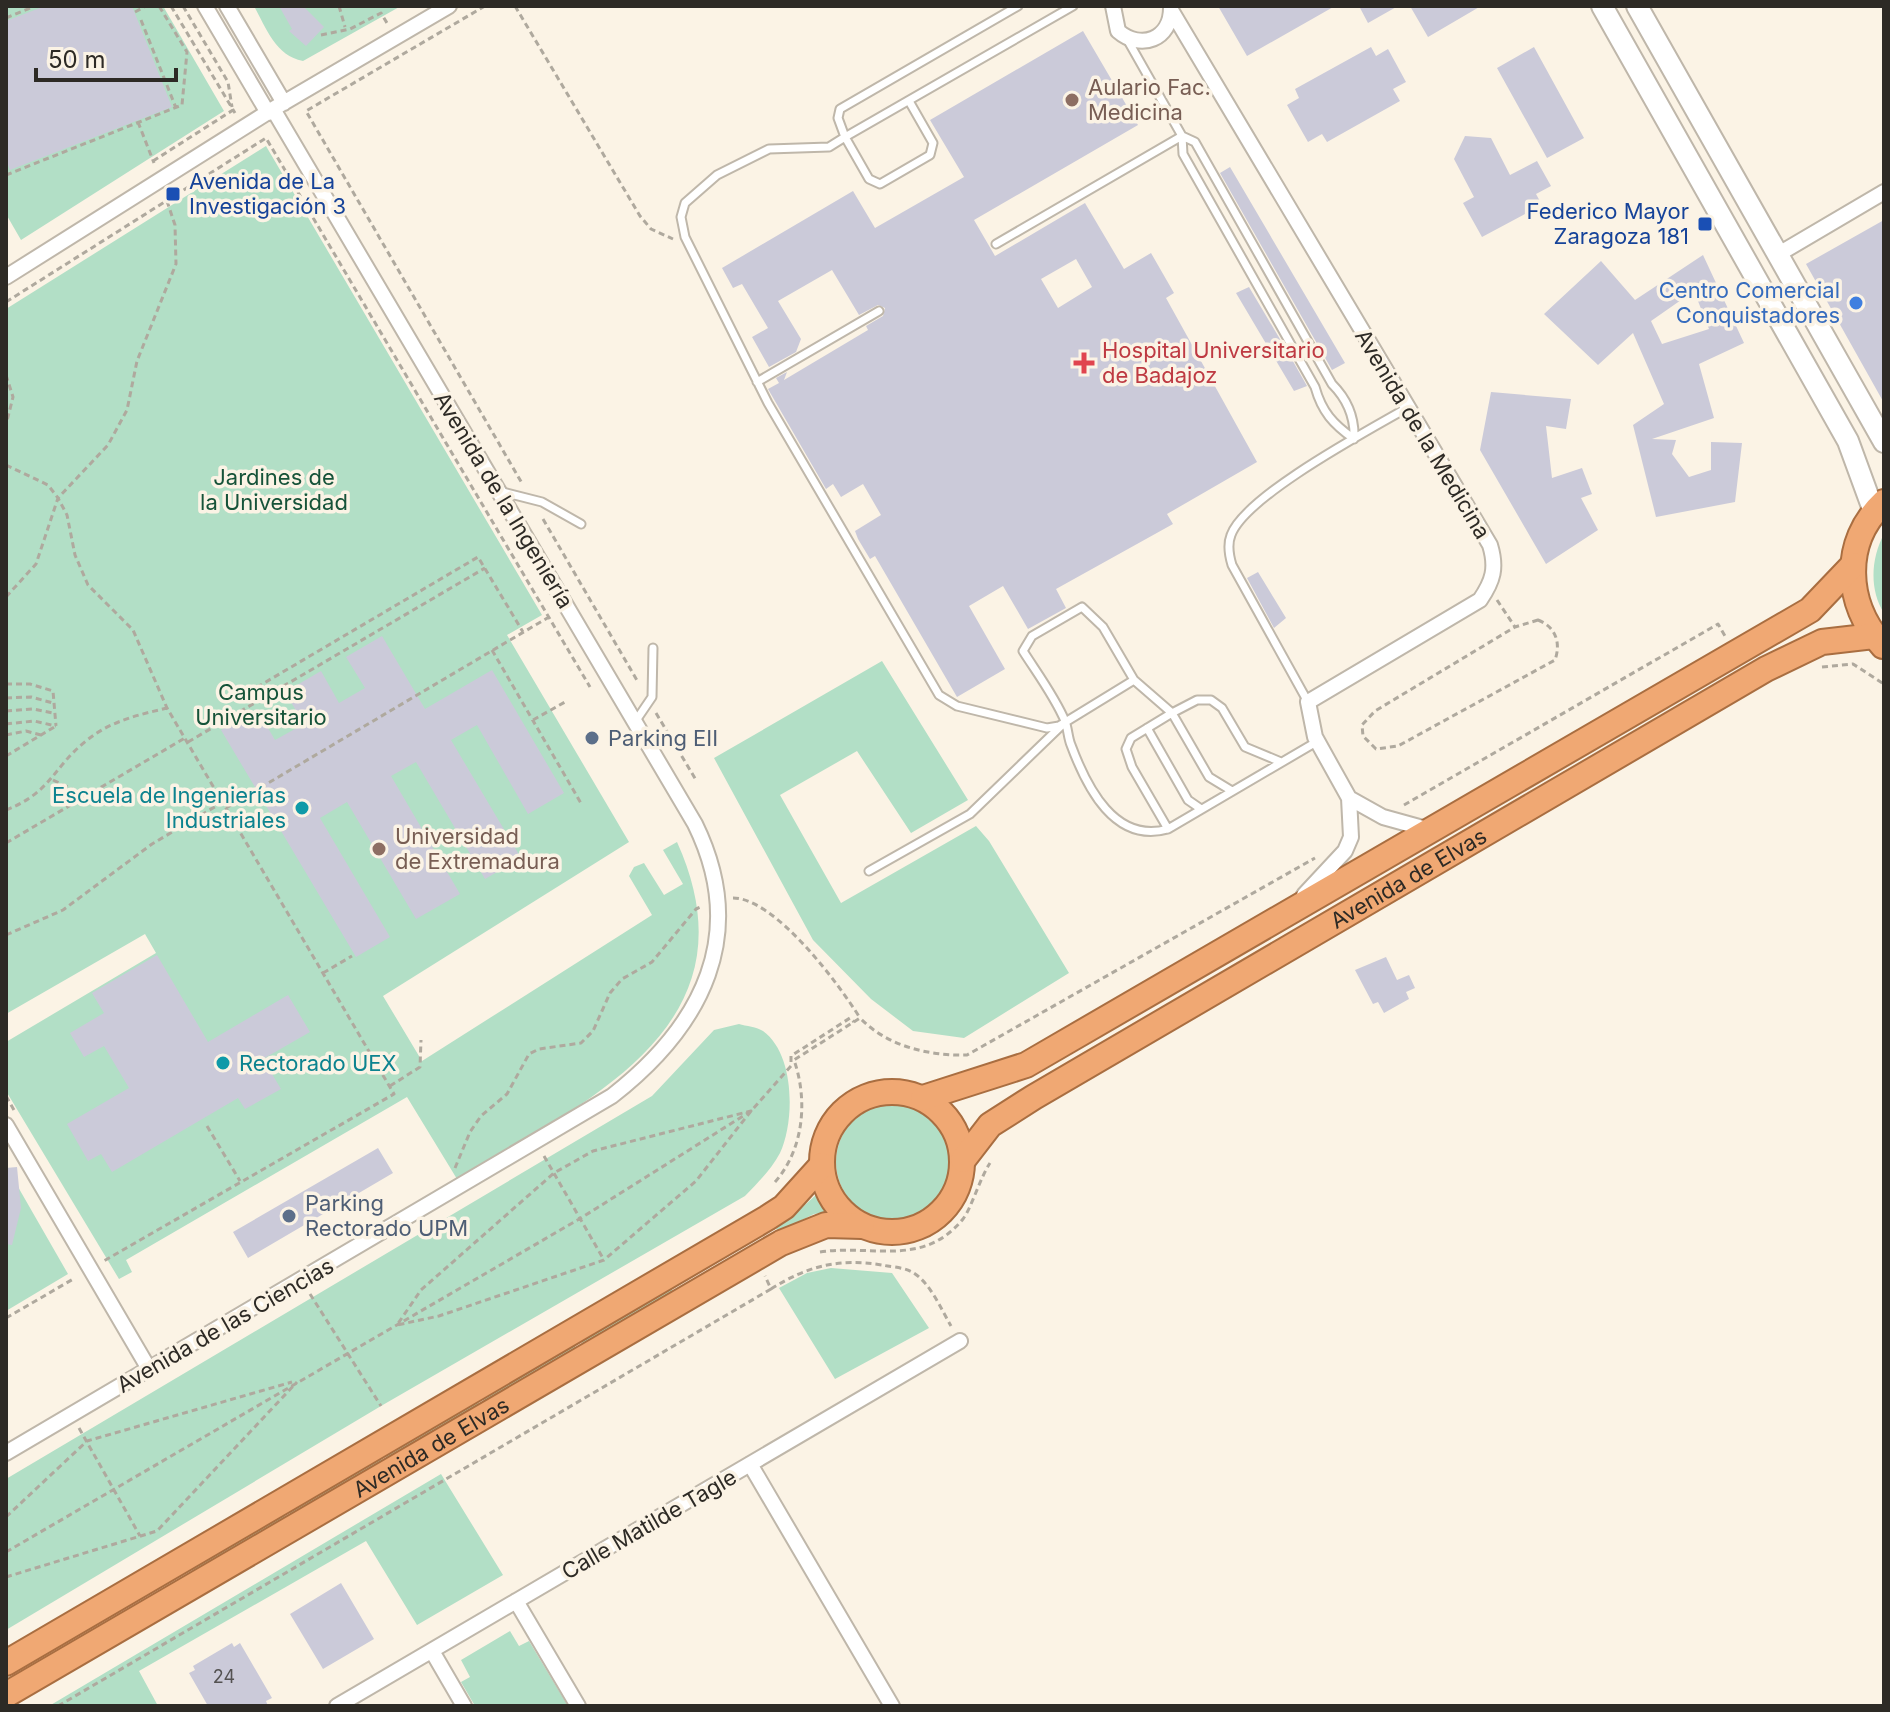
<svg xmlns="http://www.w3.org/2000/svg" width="1890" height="1712" font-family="Inter,sans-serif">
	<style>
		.green { fill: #b2dfc6 }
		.building { fill: #cbcad9; fill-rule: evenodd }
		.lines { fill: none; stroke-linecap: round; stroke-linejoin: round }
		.service-casing { stroke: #bfb7aa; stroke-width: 11 }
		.minor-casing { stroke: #bfb7aa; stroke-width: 18 }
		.secondary-casing { stroke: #bfb7aa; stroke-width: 24 }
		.trunk-casing { stroke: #a96e41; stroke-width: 28 }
		.path { stroke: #afa99e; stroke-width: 3; stroke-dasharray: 6 4; stroke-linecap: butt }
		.service { stroke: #fff; stroke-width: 7 }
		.minor { stroke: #fff; stroke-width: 14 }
		.secondary { stroke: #fff; stroke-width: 20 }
		.trunk { stroke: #f0a873; stroke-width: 24 }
		.education-dot { fill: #8d6e63; stroke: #fbf3e5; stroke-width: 3 }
		.transit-dot { fill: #1a4fb4; stroke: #fbf3e5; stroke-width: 3 }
		.shop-dot { fill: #3f7fe0; stroke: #fbf3e5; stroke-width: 3 }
		.health-dot { fill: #e0444e; stroke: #fbf3e5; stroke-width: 3 }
		.service-dot { fill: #5c6f8a; stroke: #fbf3e5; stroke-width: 3 }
		.culture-dot { fill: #0f9aa8; stroke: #fbf3e5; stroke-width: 3 }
		.labels { text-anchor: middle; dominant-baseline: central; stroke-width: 7; stroke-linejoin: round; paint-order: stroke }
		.number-label { font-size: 18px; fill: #545252 }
		.education-label { font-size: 22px; fill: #785e54; stroke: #fbf3e5; text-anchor: start }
		.transit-label { font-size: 22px; fill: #164399; stroke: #fbf3e5; text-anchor: start }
		.shop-label { font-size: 22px; fill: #366cbe; stroke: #fbf3e5; text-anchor: end }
		.health-label { font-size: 22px; fill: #be3a42; stroke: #fbf3e5; text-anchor: start }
		.street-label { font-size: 22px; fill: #2d2a25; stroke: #fbf3e5 }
		.park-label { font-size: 22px; fill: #165339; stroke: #fbf3e5 }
		.service-label { font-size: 22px; fill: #4e5e75; stroke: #fbf3e5; text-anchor: start }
		.culture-label { font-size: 22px; fill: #0d838f; stroke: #fbf3e5; text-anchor: end }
	</style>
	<rect width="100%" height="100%" fill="#fbf3e5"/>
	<path class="green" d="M6,6H163L224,111L21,240L6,214Z
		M254,6H401L303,61C276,56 266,28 254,6Z
		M266,146L542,615L507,635L629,842L383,996L422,1061L652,915L629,876L634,867L644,863L664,895L683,884L663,850L677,842C760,1026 587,1101 457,1179L407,1097L126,1260L132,1272L119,1279L6,1091V1042L156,953L145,934L6,1014V309Z
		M1884,534V613C1869,590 1871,558 1884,534Z
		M882,661L968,800L911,833L857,751L780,795L841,903L976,826L989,841L1069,973L964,1038L913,1031L871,999L813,940L714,758Z
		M739,1024C746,1026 757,1027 763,1031C795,1054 795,1121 780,1153C771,1170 758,1182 745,1196L381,1406L6,1630V1479L652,1096L714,1030Z
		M836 1162a58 58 0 1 1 116 0a58 58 0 1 1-116 0Z
		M6,1166L68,1274L6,1311Z
		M817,1194L829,1212L814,1214L778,1232L774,1224L797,1212Z
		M831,1268L892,1273L929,1328L835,1379L779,1288L807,1273Z
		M669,1285L673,1292L583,1344L579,1337Z
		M573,1342L577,1350L485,1403L481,1396Z
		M476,1399L480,1407L389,1461L384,1453Z
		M379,1456L384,1463L292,1517L288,1510Z
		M441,1474L503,1575L417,1625L366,1541L139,1671L158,1706H49Z
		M282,1512L287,1520L194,1573L190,1565Z
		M510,1631L519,1646L529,1641L568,1706H475L461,1682L470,1677L461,1660Z"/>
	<path class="building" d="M45,6H132L172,107L10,170L6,160V21Z
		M279,6H303L324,27L306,46L289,31L292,29Z
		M1218,6H1335L1247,56Z
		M1359,6H1398L1368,23Z
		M1410,6H1481L1428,37Z
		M1083,31L1138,125L974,220L995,256L1085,203L1124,269L1151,253L1174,293L1166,298L1257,462L1167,514L1173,524L1056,589L1066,608L1028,629L1003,586L969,606L1005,669L957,697L875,556L870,559L858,539L855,531L881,515L863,484L841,497L833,484L826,489L768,389L779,383L776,378L787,372L784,380L868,330L866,326L883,316L885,308L878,305L859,315L832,270L778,301L801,339L796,352L769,367L752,337L768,328L742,284L733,288L722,268L853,191L875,228L964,177L930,120ZM1076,259L1092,287L1058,308L1041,279Z
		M1371,47L1376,56L1388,49L1406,82L1393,89L1400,101L1327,142L1322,134L1308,142L1287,105L1299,98L1295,89Z
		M1534,47L1584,138L1547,158L1497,68Z
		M1465,136L1491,138L1510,175L1537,161L1551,186L1536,194L1542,205L1482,237L1463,203L1474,197L1454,159Z
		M1230,167L1345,363L1332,370L1220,173Z
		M1884,220V403L1806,264Z
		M1703,255L1744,343L1699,364L1714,418L1652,439L1676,440L1672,454L1689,477L1711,470V442L1742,443L1735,502L1656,517L1633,425L1664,404L1633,333L1598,365L1544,314L1601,261L1635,300ZM1694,291L1709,329L1662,344L1651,321Z
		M1249,287L1290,356L1307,386L1294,391L1236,293Z
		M1491,392L1571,399L1566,429L1546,426L1552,478L1582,468L1592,494L1581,498L1598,530L1546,564L1480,450Z
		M1258,572L1286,618L1274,628L1247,578Z
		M382,636L425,709L492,670L564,793L528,814L477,725L451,740L521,858L485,879L416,762L391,776L460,894L416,919L347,802L320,818L390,937L356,957L221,730L257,709L275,740L304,724L285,692L321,671L339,703L365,688L346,657Z
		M157,955L208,1042L288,995L310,1032L263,1059L281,1089L245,1109L238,1098L112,1172L101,1154L88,1161L67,1124L129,1088L104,1046L84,1057L70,1033L104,1013L92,993Z
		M1386,957L1397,980L1409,975L1415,988L1406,992L1409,999L1384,1013L1378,1002L1373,1004L1355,970Z
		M378,1148L393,1173L248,1258L233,1232Z
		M17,1167L21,1208L12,1245L6,1244V1168Z
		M341,1583L374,1639L323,1669L290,1614Z
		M232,1643L234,1647L240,1643L272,1698L266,1701L268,1706H208L189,1673L195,1670L193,1666Z"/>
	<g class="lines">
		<defs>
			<path id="service" d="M1018,6L840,109L838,118L845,137L1073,6
				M1127,39L1182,136L1183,154L1315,387C1322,412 1333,424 1354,439C1355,417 1348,400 1332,384L1195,142L1182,136
				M909,101L933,143L930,155L880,184L869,179L845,137L829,147L769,149L717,175L685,203L681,217L685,237L768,403L939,695L957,706L1047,728L1059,726L1134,680
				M996,244L1182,136
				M757,382L879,311
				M499,491L542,502L581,524
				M1308,702L1232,565C1229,555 1227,545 1231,535C1245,496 1369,430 1407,408
				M635,722L652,697L653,648
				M1147,728L1188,800L1201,809
				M1232,791L1209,777L1172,713L1134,680L1103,627L1082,607L1032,636L1023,651C1037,673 1055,697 1065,721C1068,729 1068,738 1071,745C1087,788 1115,844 1168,829L1318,741
				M1168,829L1132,767L1126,749L1131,738L1172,713L1197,700H1211L1222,708L1245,747L1281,762
				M869,871L970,814L1061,726"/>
			<path id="minor" d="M205,6L268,113
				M227,6L284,103
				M1113,6L1118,31C1141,51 1171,39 1171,8
				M1171,10L1490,545C1497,568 1493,581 1480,600L1308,702L1315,737L1349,798
				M1777,255L1884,192
				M6,277L273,109L449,6
				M1304,895L1345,851L1351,837L1349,798L1383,817L1430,830
				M6,1125L149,1369
				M6,1453L612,1096C703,1025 749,934 695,824L273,109
				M750,1464L892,1706
				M516,1601L578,1706
				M432,1651L464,1706
				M337,1706L960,1341"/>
			<path id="secondary" d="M1602,6L1848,441L1874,512
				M1637,6L1884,442"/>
			<g id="trunk">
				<path d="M1883,646C1845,604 1841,542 1884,502"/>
				<circle cx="892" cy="1162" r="70"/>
				<path d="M923,1098L1026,1065L1810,610L1853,565"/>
				<path id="s1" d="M963,1160L990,1125L1034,1097L1766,669L1822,642L1874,636"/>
				<path d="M6,1663L767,1218L784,1207L822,1165"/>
				<path id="s2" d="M6,1695L781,1243L826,1225L862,1226"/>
			</g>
		</defs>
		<use href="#service" class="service-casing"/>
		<use href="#minor" class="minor-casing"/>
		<use href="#secondary" class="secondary-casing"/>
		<use href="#trunk" class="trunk-casing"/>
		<path class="path" d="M171,6L235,113
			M183,6L228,82L232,107
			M339,6L345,27
			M485,6L306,111L523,485
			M515,6L640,216L651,229L673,239
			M135,12L146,6
			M6,18L35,6
			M141,20L176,108
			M321,35L350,29L381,13L387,23
			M138,122L154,163
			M153,161L233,110
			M6,175L182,105L187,52L159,6
			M6,302L266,138L590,687
			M6,375L13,397L6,425
			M6,465L48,485L58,498L67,515L75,555L88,585L133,630L167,708L394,1094L102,1262
			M543,519L638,682
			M6,597L36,564L58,498L108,445L127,410L137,361L176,264L175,225L167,201
			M1497,600L1515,627
			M1538,620C1556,627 1561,643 1555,660L1398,746L1376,749L1363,736L1362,725L1375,711L1515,627Z
			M492,650L582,805
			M1822,667L1853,664L1884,684
			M6,684H30L53,691L56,726
			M265,697L259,686L478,557L523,632
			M6,698L31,697L53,703
			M6,711L33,709L53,713
			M656,713L696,780
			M533,720L565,702
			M6,724L34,721L56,726
			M6,735L26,731L41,735
			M188,742L485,568
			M6,756L56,726
			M53,780L85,795
			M1404,805L1718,624L1725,636
			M226,808L549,617
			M6,810C52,792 53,767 86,741C110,721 138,715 167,708
			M6,843L185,738
			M733,898C775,898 839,984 860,1018
			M6,935L63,910L152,844L223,802
			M323,973L352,956
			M390,1086L420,1067L421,1040
			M6,1096L14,1110
			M751,1111L696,1181L604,1260L439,1316L397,1325L421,1290L554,1173L593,1151Z
			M207,1126L240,1181
			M544,1156L604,1260
			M455,1168L470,1132L481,1116L507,1094L529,1054L539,1049L581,1043L593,1031L610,993L622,979L652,962L696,909L703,906
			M775,1182C804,1149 808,1100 794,1060L860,1018C887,1046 928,1056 967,1055L1315,858
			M820,1252C873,1244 923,1268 963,1219C971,1209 980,1178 990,1163
			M771,1289C807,1266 839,1258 882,1265C891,1267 903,1267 912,1272C930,1282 941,1309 951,1326
			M310,1294L381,1406
			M6,1318L75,1278
			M79,1428L140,1536
			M6,1517L87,1441L292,1382
			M6,1552L581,1218L751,1111L791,1066V1056L850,1018L854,1022
			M6,1577L157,1531L297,1382
			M58,1706L771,1289L765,1276"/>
		<use href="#service" class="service"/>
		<use href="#minor" class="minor"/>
		<use href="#secondary" class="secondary"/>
		<use href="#trunk" class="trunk"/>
	</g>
	<g class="education-dot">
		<circle cx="1072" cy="100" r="8"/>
		<circle cx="379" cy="849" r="8"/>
	</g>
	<g class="transit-dot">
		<rect x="165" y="186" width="16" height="16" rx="4"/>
		<rect x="1697" y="216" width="16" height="16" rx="4"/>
	</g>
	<circle class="shop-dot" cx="1856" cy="303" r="8"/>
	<path class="health-dot" d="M1080 351h8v8h8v8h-8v8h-8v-8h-8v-8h8z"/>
	<g class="service-dot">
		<circle cx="592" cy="738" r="8"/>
		<circle cx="289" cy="1216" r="8"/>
	</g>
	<g class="culture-dot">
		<circle cx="302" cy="808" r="8"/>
		<circle cx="223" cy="1063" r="8"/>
	</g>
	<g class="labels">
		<g class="number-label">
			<text x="224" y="1676">24</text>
		</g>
		<g class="education-label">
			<text x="1088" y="87">Aulario Fac.<tspan x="1088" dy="25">Medicina</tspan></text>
			<text x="395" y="836">Universidad<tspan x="395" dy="25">de Extremadura</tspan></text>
		</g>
		<g class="transit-label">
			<text x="189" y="181">Avenida de La<tspan x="189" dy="25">Investigación 3</tspan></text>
			<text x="1689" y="211" text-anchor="end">Federico Mayor<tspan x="1689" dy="25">Zaragoza 181</tspan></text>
		</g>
		<g class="shop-label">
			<text x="1840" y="290">Centro Comercial<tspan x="1840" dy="25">Conquistadores</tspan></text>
		</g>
		<g class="health-label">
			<text x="1102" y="350">Hospital Universitario<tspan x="1102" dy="25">de Badajoz</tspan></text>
		</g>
		<g class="street-label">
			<text transform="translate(1423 434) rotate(59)">Avenida de la Medicina</text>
			<text transform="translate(504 500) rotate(59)">Avenida de la Ingeniería</text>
			<text stroke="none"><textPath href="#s1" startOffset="530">Avenida de Elvas</textPath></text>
			<text transform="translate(225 1325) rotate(-30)">Avenida de las Ciencias</text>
			<text stroke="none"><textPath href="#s2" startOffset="492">Avenida de Elvas</textPath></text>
			<text transform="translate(649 1524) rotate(-30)">Calle Matilde Tagle</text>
		</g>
		<g class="park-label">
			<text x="274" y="477">Jardines de<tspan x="274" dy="25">la Universidad</tspan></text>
			<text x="261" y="692">Campus<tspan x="261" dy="25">Universitario</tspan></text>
		</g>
		<g class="service-label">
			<text x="608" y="738">Parking EII</text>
			<text x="305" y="1203">Parking<tspan x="305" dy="25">Rectorado UPM</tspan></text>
		</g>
		<g class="culture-label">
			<text x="286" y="795">Escuela de Ingenierías<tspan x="286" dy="25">Industriales</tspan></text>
			<text x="239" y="1063" text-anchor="start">Rectorado UEX</text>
		</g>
	</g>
	<rect width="1890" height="1712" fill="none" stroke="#2d2a25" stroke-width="16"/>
	<path d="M36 68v12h140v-12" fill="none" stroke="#2d2a25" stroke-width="4"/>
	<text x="48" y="68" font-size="24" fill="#2d2a25" stroke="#fbf3e5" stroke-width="6" paint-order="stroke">50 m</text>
</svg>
